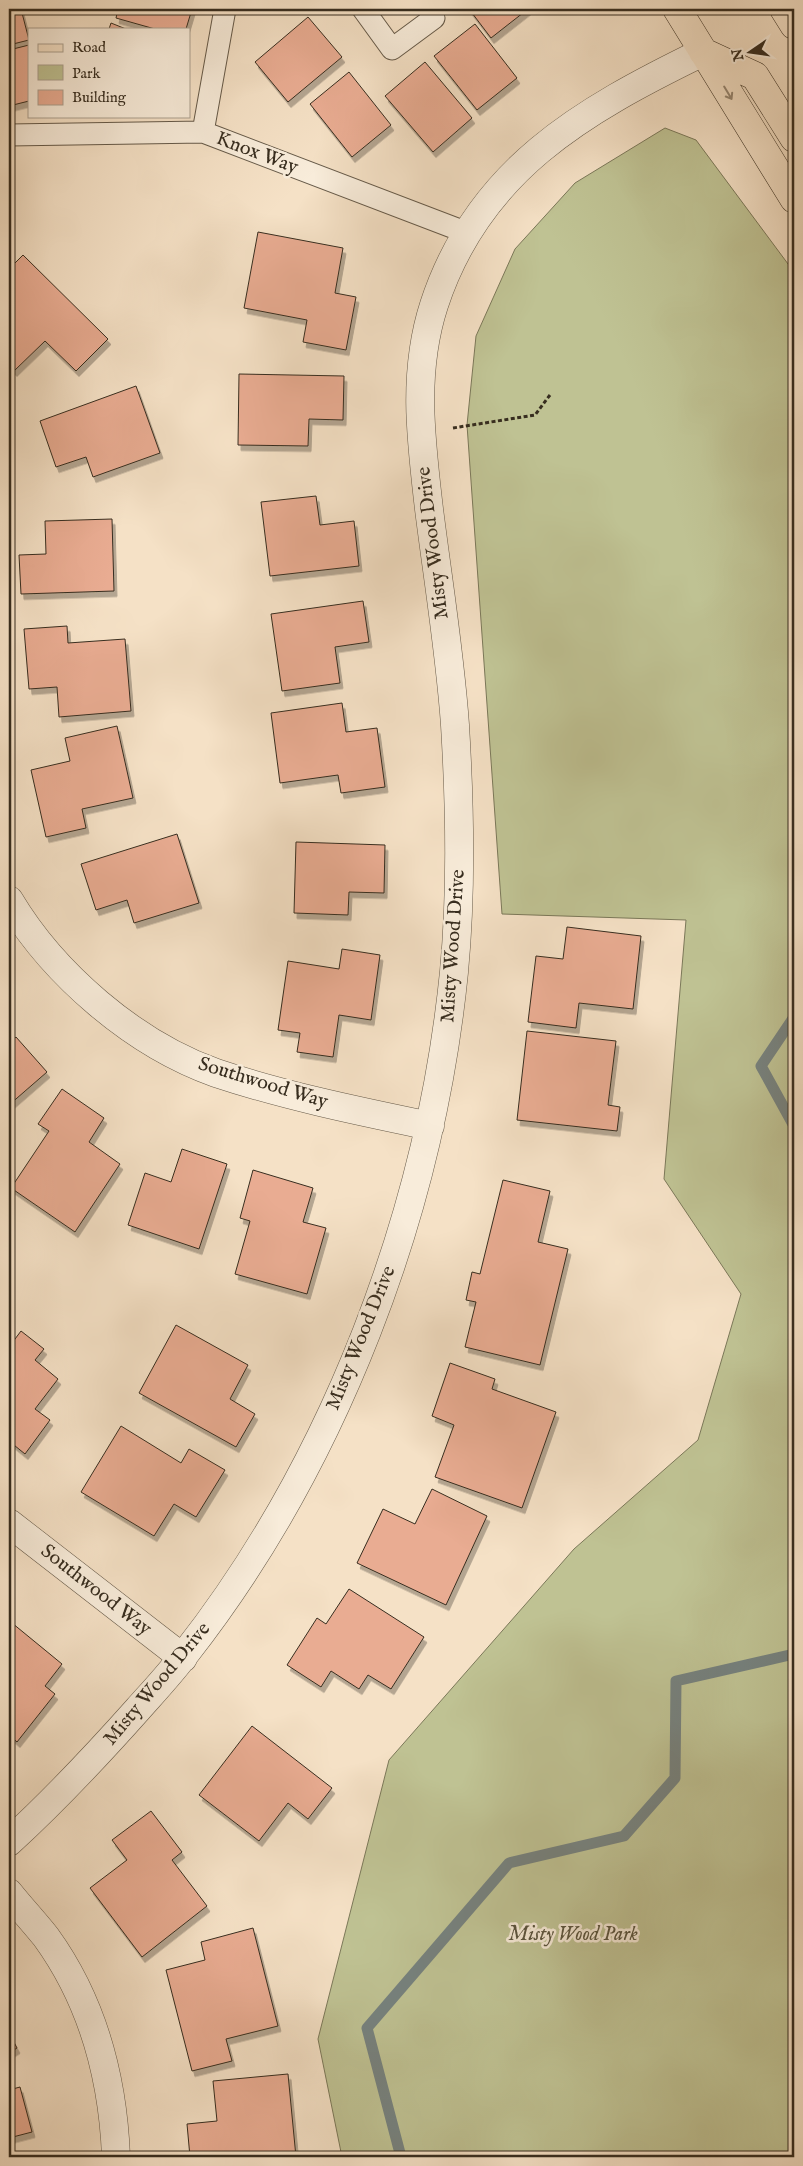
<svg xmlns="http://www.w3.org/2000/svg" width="803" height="2166" font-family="'IM FELL English',serif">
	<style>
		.green { fill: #bfc293; stroke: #7b7859 }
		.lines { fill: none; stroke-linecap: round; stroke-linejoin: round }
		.stream { stroke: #76827f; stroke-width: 11 }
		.building { fill: #e9ac92; stroke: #372d1f; filter: url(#shadow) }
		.service-casing { stroke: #665a49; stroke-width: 23 }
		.minor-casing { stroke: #665a49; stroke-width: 29 }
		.primary-casing { stroke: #372d1f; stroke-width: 29 }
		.path { stroke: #372d1f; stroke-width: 3; stroke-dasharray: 4 2.5; stroke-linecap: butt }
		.service { stroke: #f8ecda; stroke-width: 21 }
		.minor { stroke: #f8ecda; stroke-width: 28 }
		.primary { stroke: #f5e1c6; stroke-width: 28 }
		.oneway { stroke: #968772 }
		.labels { text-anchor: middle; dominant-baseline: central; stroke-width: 5; stroke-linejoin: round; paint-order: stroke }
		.street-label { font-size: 20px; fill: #372d1f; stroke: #f8ecda }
		.park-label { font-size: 20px; font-style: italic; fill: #59523c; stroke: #f8ecda }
	</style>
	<defs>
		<filter id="shadow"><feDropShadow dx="3" dy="5.5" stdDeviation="0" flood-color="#0004"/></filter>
	</defs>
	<rect width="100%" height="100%" fill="#f5e1c6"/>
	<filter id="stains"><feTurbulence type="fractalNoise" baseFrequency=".004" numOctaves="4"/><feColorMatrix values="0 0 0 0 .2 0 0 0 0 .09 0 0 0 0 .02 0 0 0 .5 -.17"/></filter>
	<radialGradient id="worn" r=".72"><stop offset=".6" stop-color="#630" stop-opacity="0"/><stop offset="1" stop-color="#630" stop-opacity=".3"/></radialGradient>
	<path class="green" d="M665,128L696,140L794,272V2157H342L318,2039L389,1760L574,1549L698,1440L741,1294L664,1179L686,920L502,914L467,425L476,336L515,249L575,183Z"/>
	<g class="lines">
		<path class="stream" d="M794,1017L761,1066L794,1126
			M401,2157L367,2028L509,1863L624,1836L675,1778L676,1681L794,1654"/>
	</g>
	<path class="building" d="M9,9H21L29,40L9,45Z
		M118,9H192L186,29H155L116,18Z
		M469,9H528L491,38Z
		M308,17L342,57L288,102L255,62Z
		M111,23L126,29H109Z
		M475,24L517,78L477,110L434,56Z
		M29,45V101L9,106V50Z
		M425,62L472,118L433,152L385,96Z
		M349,72L391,125L352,157L310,104Z
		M258,232L343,248L335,293L356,297L346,350L303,342L307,320L244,308Z
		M23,255L108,339L76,371L45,341L14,371L9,366V269Z
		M239,374L344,376L343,420L309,419L308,446L238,445Z
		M136,386L160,453L93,477L86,457L56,467L40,421Z
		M316,496L320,525L354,521L359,566L270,576L261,502Z
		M112,519L114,591L21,594L19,555L46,554L45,521Z
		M363,601L369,642L335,647L340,683L282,691L271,614Z
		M67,626L68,643L125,639L131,711L59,717L57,687L29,689L24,629Z
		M342,703L346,732L377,728L385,787L341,793L338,775L280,783L271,713Z
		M117,726L133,798L82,809L86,828L46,837L31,770L70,761L65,738Z
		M177,834L199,903L134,923L127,900L96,910L81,864Z
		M296,842L385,845L384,893L349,892L348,915L294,913Z
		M567,927L641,936L633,1009L579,1003L576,1028L528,1022L536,956L563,959Z
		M342,949L380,955L371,1020L339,1015L333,1057L297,1052L300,1033L278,1030L288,961L339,969Z
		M527,1031L616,1041L608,1105L620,1107L617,1131L517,1120Z
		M16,1037L47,1072L9,1105V1043Z
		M62,1089L104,1118L89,1142L120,1164L75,1232L11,1188L49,1131L38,1124Z
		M182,1149L227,1164L199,1249L128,1225L145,1173L171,1182Z
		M253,1170L313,1188L303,1222L326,1228L307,1294L235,1274L250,1221L240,1218Z
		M503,1180L550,1191L538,1242L568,1249L540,1365L465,1347L476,1302L466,1300L472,1272L480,1274Z
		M176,1325L248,1365L230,1399L255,1414L236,1447L139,1393Z
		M21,1331L44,1349L35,1360L58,1379L35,1409L50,1420L25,1454L9,1441V1347Z
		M450,1363L495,1379L492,1389L556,1412L522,1508L435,1477L454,1425L432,1416Z
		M121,1426L181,1463L189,1449L225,1470L196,1517L174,1504L154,1536L81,1492Z
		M432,1489L487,1516L446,1605L357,1563L383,1509L415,1524Z
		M349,1589L424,1637L391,1689L368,1675L359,1689L331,1671L321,1687L287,1665L317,1618L326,1624Z
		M12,1623L62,1664L45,1686L55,1694L17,1742L9,1735V1627Z
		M252,1726L332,1788L308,1819L288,1803L259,1841L199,1795Z
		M151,1811L182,1852L172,1860L207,1906L142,1957L90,1888L127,1860L112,1840Z
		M253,1928L278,2026L226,2039L232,2061L192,2071L166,1970L205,1960L201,1942Z
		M9,2033L17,2048L9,2053Z
		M288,2074L296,2157H190L187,2124L217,2121L213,2081Z
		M20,2087L32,2132L9,2138V2090Z
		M9,2142L13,2157H9Z"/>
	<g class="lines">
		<defs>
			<path id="service" d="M363,9L392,49L434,18
				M203,132L225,9
				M9,135L203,132L465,232"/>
			<path id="minor" d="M9,900C53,974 134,1044 216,1073C285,1096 358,1111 430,1126
				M9,1523L183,1658
				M9,1842C55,1800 97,1755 138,1709C154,1691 171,1673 185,1654C335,1463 430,1213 454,972C462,889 460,807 455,725C450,653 438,581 429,509C421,440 412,373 434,305C478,170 582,111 703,52
				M9,1893C21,1908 34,1922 46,1937C93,2002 113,2079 116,2157"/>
			<path id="primary" d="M677,9L794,199
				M784,9L794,25
				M703,52L755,76L794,138"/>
		</defs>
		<use href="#service" class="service-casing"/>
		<use href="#minor" class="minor-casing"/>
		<use href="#primary" class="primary-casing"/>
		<path class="path" d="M453,428L535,415L550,395"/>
		<use href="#service" class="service"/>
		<use href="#minor" class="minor"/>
		<use href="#primary" class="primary"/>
	</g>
	<defs><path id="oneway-shaft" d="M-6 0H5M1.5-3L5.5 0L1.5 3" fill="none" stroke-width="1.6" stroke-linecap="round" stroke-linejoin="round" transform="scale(1.25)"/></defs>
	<use class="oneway" href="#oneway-shaft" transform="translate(728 93) rotate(59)"/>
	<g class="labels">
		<g class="street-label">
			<text transform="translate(257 153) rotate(21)">Knox Way</text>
			<text transform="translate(433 543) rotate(-97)">Misty Wood Drive</text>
			<text transform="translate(453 946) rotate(-86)">Misty Wood Drive</text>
			<text transform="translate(263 1083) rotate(17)">Southwood Way</text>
			<text transform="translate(361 1338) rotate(-68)">Misty Wood Drive</text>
			<text transform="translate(96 1590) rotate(38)">Southwood Way</text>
			<text transform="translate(157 1684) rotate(-50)">Misty Wood Drive</text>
		</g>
		<g class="park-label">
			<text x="573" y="1934">Misty Wood Park</text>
		</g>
	</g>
	<rect width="803" height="2166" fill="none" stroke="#f5e1c6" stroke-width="30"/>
	<rect x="10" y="10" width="783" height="2146" fill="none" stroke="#372d1f" stroke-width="2.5"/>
	<rect x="15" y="15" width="773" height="2136" fill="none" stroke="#372d1f"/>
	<rect x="28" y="28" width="162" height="90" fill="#f8ecda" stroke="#aba08f"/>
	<rect x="38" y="44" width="25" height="8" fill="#f5e1c6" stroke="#aba08f"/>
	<text x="72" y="52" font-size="15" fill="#372d1f">Road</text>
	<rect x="38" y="65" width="25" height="15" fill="#bfc293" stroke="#aba08f"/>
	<text x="72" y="78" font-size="15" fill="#372d1f">Park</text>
	<rect x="38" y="90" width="25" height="15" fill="#e9ac92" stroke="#aba08f"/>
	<text x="72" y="102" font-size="15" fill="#372d1f">Building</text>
	<g transform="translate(750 52) rotate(257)" stroke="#f8ecda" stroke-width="4" paint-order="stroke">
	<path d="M0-4L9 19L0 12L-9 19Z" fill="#372d1f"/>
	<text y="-8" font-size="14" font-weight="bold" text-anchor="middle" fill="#372d1f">N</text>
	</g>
	<rect width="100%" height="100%" filter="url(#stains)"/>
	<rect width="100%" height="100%" fill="url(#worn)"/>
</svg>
